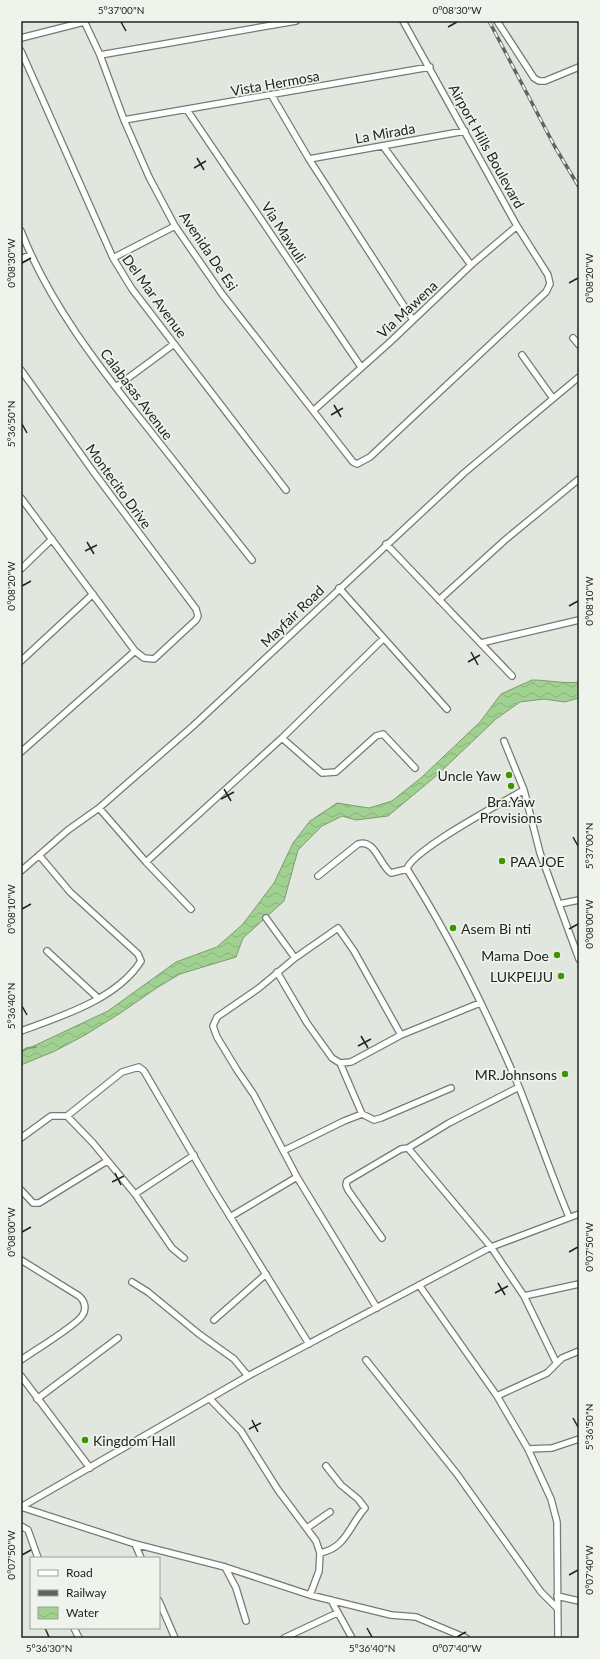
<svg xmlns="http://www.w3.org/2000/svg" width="600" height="1659" font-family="Lato,sans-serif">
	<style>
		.water { fill: url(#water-waves); stroke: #7b9d6f }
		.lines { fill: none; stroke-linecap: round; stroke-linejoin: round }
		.stream { stroke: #7b9d6f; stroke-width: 2 }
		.minor-casing { stroke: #757b74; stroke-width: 8 }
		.minor { stroke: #fff; stroke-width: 5.5 }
		.rail-casing { stroke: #60645f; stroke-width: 3.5 }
		.rail { stroke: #eef4ec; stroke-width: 2; stroke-dasharray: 6; stroke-linecap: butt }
		.ticks { fill: none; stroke: #222421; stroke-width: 1.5 }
		.poi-dot { fill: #3f9403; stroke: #eef4ec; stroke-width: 1.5 }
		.labels { text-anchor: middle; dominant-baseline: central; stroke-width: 3.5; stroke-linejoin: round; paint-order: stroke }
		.street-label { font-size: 14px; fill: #222421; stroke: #eef4ec }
		.poi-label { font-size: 14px; fill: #222421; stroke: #eef4ec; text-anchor: end }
		.neatline { fill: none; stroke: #222421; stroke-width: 1.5 }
		.ticks-label { font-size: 10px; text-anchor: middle; fill: #222421 }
	</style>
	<defs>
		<pattern id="water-waves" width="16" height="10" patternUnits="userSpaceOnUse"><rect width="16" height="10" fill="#a1d190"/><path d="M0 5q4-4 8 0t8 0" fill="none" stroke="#8ab37c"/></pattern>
	</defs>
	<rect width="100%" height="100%" fill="#e1e7df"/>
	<path class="water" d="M532,680C547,680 565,684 579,682V698L565,702L544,699L520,702L496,719L436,776L388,816L356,820L342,816L322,826L298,850L284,901L243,938L236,957L180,974L158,987L119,1014L85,1035L55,1051L21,1065V1052L108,1011L176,962L217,947L243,924L274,883L293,843L310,821L337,803L369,808L392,801L422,777L480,722L501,694Z"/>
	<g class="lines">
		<path class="stream" d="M21,1052L27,1048L36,1047"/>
		<defs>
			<path id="minor" d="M84,21L100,55L124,120L149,177L175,226L222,294L353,462L357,464L370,457L546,292L550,284L548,275L517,226L403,21
				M497,21L534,78L539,81H545L579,67
				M21,38L84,22
				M21,51L113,258L132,289L286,490
				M100,55L296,21
				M272,96L309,159L413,320
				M187,110L361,367
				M124,120L430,67
				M383,146L471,265
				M309,159L465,131
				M21,231C49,303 99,367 147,427C182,471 217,515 252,560
				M113,258L175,226
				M21,259L30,255
				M573,338L579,345
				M522,355L552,397
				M21,370L92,470L196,609L198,616L196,620L154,659L144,658L135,651L21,498
				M116,387L174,344
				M314,410L389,343L471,265L517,226
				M386,544L512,676
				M21,569L52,539
				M339,588L447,709
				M439,600L505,540L579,479
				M481,643L579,620
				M21,661L93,594
				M282,738L322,773L336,772L376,736L383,734L415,768
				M504,741L524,790
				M21,752L135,651
				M99,808L146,862L191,909
				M146,862L282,738L383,639
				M21,871L68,830L99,808L193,726L464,473L579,377
				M318,876L358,844C375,838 380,866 391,873L407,869
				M559,904L579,900
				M266,918L295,958
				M47,951L98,998
				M277,972L307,1023L332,1058L340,1063L362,1114L374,1120L381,1118L451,1088
				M21,1031C62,1016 117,999 141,961L138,954L70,892L39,855
				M340,1063L351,1062L401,1035L480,1003
				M67,1116L122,1072L139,1067L144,1071L213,1189L309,1344
				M21,1138L51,1116H67L93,1143L135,1194L172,1248L184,1258
				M408,1148L449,1123L519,1087
				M285,1150L344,1121L362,1114
				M21,1190L33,1203H39L107,1161
				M135,1194L194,1155
				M230,1217L297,1177
				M569,1217C551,1174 536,1130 519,1087C487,1012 451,938 407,869C412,850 503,802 524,790L540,853L579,959
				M382,1238L348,1190L346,1185L347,1181L401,1149L408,1148L491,1247L524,1296L556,1362
				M21,1260L79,1296C85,1301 87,1309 82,1316C74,1327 35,1350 21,1360
				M132,1282L148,1292L199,1334L234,1359L248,1376
				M419,1285L497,1396L528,1449L551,1499L557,1522L558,1638
				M524,1296L579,1284
				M377,1308L297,1177L254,1095L237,1070L217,1037L213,1026L217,1017L259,988L295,958L338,928L354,951L401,1035
				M214,1320L266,1274
				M366,1360L457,1474L541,1592L557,1608
				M21,1376L90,1468
				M497,1396L547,1373L562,1358L579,1351
				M209,1398L241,1431L278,1490L316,1541L320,1553L319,1571L310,1595
				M37,1399L118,1338
				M528,1449L552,1448L579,1439
				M21,1507L248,1376L491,1247L579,1214
				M21,1507L135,1544L225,1567L310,1595L391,1615L416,1617L466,1638
				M21,1526L28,1530L38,1558
				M307,1528L330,1512
				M135,1544L141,1558
				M320,1553C346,1548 349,1526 365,1508L358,1499L341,1485L326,1466
				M225,1567L236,1588L246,1621
				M557,1596L579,1601
				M331,1600L352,1638
				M159,1601L175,1638
				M74,1628L79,1638
				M284,1638L337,1613"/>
		</defs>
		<use href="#minor" class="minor-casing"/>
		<use href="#minor" class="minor"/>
		<defs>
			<path id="rail" d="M489,21L555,147L579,187"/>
		</defs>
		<use href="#rail" class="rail-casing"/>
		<use href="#rail" class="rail"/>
	</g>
	<path class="ticks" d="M121,22L126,31M448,27L457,22M197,158L204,170M194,168L206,161M22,263L31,258M569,283L578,278M334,405L341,417M331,415L343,408M22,424L27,433M87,542L94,554M85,551L97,545M22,586L31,581M569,606L578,601M471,652L478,665M468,662L480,655M224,789L231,801M221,799L234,792M573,837L578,846M22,909L31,904M569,929L578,924M22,1006L27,1015M361,1036L368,1048M358,1046L371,1039M115,1173L121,1185M112,1182L124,1176M22,1232L31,1227M569,1252L578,1247M498,1283L505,1295M495,1293L508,1286M573,1418L578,1427M252,1420L258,1432M249,1429L261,1423M22,1555L31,1550M569,1575L578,1570M45,1628L49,1637M367,1628L372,1637M457,1637L466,1632"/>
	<g class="poi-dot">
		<circle cx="509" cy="775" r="4"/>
		<circle cx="511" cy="786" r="4"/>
		<circle cx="502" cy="861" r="4"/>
		<circle cx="453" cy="928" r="4"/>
		<circle cx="557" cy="955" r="4"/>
		<circle cx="561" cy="976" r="4"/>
		<circle cx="565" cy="1074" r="4"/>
		<circle cx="85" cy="1440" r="4"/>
	</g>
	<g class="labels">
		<g class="street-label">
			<text transform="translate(275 83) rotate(-10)">Vista Hermosa</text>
			<text transform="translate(385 133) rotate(-10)">La Mirada</text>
			<text transform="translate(487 146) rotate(61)">Airport Hills Boulevard</text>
			<text transform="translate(284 232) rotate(57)">Via Mawuli</text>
			<text transform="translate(209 251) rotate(56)">Avenida De Esi</text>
			<text transform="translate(155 296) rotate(54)">Del Mar Avenue</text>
			<text transform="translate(407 309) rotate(-43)">Via Mawena</text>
			<text transform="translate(137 394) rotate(53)">Calabasas Avenue</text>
			<text transform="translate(119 486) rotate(54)">Montecito Drive</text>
			<text transform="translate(292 616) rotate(-44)">Mayfair Road</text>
		</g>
		<g class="poi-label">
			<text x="501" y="775">Uncle Yaw</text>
			<text x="511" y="801" text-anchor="middle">Bra.Yaw<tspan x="511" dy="16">Provisions</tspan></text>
			<text x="510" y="861" text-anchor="start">PAA JOE</text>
			<text x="461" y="928" text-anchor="start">Asem Bi nti</text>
			<text x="549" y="955">Mama Doe</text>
			<text x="553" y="976">LUKPEIJU</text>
			<text x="557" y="1074">MR.Johnsons</text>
			<text x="93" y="1440" text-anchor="start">Kingdom Hall</text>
		</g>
	</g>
	<rect width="600" height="1659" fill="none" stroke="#eef4ec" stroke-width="44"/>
	<rect x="30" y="1557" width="130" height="72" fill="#eef4ec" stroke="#9ca19b"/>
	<rect x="38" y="1570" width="20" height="6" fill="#ffffff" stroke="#9ca19b"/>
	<text x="66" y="1577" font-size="12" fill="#222421">Road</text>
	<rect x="38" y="1590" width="20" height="6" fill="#60645f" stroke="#9ca19b"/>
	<text x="66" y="1597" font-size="12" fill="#222421">Railway</text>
	<rect x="38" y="1607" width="20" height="12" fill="url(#water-waves)" stroke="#9ca19b"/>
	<text x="66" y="1617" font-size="12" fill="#222421">Water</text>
	<rect x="22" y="22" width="556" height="1615" class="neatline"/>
	<g class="ticks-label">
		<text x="121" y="14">5°37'00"N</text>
		<text x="457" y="14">0°08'30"W</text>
		<text transform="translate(11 263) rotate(-90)" y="4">0°08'30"W</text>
		<text transform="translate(589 278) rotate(-90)" y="4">0°08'20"W</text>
		<text transform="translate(11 424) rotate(-90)" y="4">5°36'50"N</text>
		<text transform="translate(11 586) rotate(-90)" y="4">0°08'20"W</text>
		<text transform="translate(589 601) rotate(-90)" y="4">0°08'10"W</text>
		<text transform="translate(589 846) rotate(-90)" y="4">5°37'00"N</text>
		<text transform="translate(11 909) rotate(-90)" y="4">0°08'10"W</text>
		<text transform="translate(589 924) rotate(-90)" y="4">0°08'00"W</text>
		<text transform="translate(11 1006) rotate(-90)" y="4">5°36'40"N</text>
		<text transform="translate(11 1232) rotate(-90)" y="4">0°08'00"W</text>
		<text transform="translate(589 1247) rotate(-90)" y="4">0°07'50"W</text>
		<text transform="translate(589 1427) rotate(-90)" y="4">5°36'50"N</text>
		<text transform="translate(11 1555) rotate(-90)" y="4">0°07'50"W</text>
		<text transform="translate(589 1570) rotate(-90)" y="4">0°07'40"W</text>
		<text x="49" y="1652">5°36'30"N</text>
		<text x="372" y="1652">5°36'40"N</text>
		<text x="457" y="1652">0°07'40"W</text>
	</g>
</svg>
